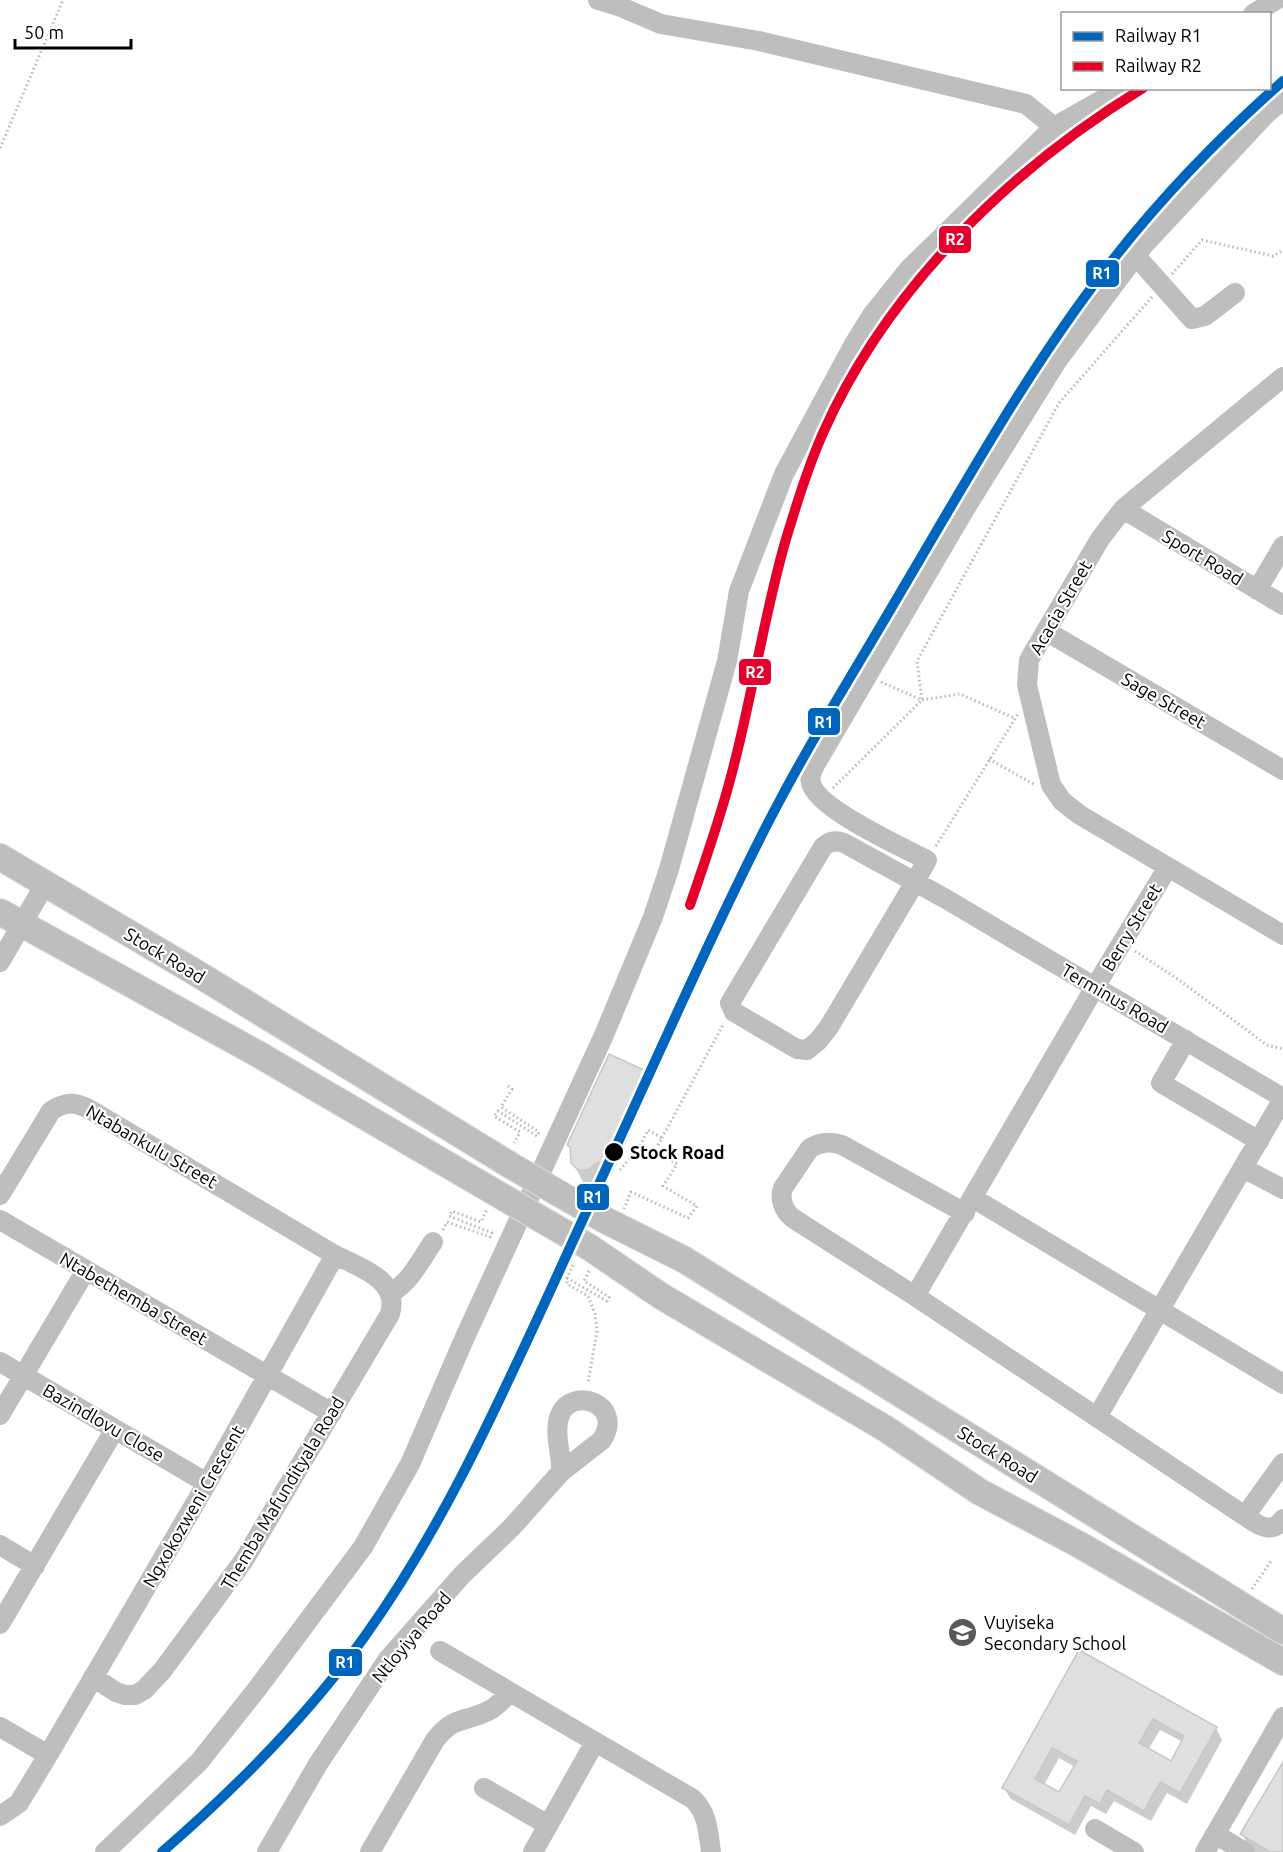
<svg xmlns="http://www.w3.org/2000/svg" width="1283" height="1852" font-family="Ubuntu,sans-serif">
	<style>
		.shadow { fill: #0003; fill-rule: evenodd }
		.building { fill: #dfdfdf; stroke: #c7c7c7; stroke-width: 1.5; fill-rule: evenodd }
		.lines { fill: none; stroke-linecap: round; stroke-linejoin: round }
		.major-casing { stroke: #dbdbdb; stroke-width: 28 }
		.path { stroke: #b9b9b9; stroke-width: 3; stroke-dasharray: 1.5 3; stroke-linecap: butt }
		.minor { stroke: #bebebe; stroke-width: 20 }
		.major { stroke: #bebebe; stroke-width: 26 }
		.major-bridge-casing { stroke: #dbdbdb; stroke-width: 28; stroke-linecap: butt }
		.major-bridge { stroke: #bebebe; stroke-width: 26 }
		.rail-1-casing { stroke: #fff; stroke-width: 15 }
		.rail-2-casing { stroke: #fff; stroke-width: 15 }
		.rail-1 { stroke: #0065bd; stroke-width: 10 }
		.rail-2 { stroke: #e4002b; stroke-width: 10 }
		.stop-dot { fill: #000; stroke: #fff; stroke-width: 2 }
		.labels { text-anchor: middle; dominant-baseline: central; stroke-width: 4.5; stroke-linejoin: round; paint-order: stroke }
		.street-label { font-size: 18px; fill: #000; stroke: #fff }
		.stop-label { font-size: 18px; font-weight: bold; fill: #000; stroke: #fff; text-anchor: start }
		.poi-label { font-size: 18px; fill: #000; stroke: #fff; text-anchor: start }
		.line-badge { stroke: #fff; stroke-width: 2 }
		.badge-label { font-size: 16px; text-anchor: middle; font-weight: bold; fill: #fff }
	</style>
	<rect width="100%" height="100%" fill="#fff"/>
	<path class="shadow" d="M643,1071L652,1086L610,1178L607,1177L598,1183L591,1186L583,1182L574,1165L571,1150L568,1145Z
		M1080,1652L1216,1728L1222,1740L1187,1804L1167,1793L1151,1821L1114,1801L1106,1814L1091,1806L1075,1835L1011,1799L1004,1788ZM1160,1730L1183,1742L1171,1763L1148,1750ZM1059,1758L1075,1767L1060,1794L1044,1785Z
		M1283,1765V1852H1255L1251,1850L1242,1834Z"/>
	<path class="building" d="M609,1054L644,1070L601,1163L598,1162L587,1170H578L571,1163L570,1147L567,1145Z
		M1079,1650L1217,1727L1180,1793L1160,1782L1144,1811L1107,1790L1100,1804L1085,1796L1069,1825L1002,1788ZM1153,1719L1184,1736L1171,1761L1139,1743ZM1052,1748L1077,1761L1059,1792L1035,1779Z
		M1283,1762V1852H1270L1240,1834Z"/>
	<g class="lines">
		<defs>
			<path id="major" d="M0,857L198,974L510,1165
				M0,912L258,1054L496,1193
				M603,1219L683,1259L1283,1631
				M589,1247L661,1296L886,1429L980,1492L1078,1544L1283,1662"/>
		</defs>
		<use href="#major" class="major-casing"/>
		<path class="path" d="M0,148L63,0
			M1172,274L1202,240L1273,256L1283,250
			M881,682L922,700L960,694L1014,718
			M989,759L1035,785
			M833,788L922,700L917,661L1059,403L1152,297
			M936,846L1018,714
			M1135,951L1179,980L1267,1045L1283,1049
			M508,1086L512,1089L501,1107L539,1132L537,1136L498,1111L494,1116L520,1132L514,1143
			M662,1138L724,1023
			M620,1170L640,1146L648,1130L662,1138L655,1150L677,1164L663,1186L697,1206L688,1218L631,1192L624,1209
			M443,1230L447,1222L490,1237L492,1233L449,1216L452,1211L481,1222L487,1209
			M573,1265L567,1278V1284L588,1296L595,1314L597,1331L588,1383
			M567,1278L607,1301L609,1297L584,1281L589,1271
			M1252,1589L1271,1561"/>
		<path class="minor" d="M598,0L621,7L661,24L759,41L1026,104L1054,127
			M1253,14L1276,0
			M1283,100L1267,113L1143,246L1057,361L965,509L815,765C812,771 809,776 811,783C817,809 902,847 927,860L915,882L829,1027L818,1041L807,1050L797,1049L734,1012L730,1003L823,847C829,841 836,840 844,843L946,899L1283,1098
			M1136,256L1192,319L1205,316L1235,293
			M1283,377L1123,509L1100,539L1029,660L1027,685L1051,785L1062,801L1080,815L1283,935
			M1123,509L1283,605
			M1257,590L1283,546
			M1046,631L1283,770
			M0,962L45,884
			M1186,1040L1161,1083L1259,1141
			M1243,1168L1283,1189
			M0,1195L51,1111C66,1101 74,1102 89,1109L335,1255C361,1268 400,1280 390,1314L244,1560L162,1671L144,1690L135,1695H125L116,1692L93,1677
			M973,1198L1283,1384
			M965,1213L842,1145C830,1141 821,1142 810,1148L783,1188C779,1200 784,1212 794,1219L915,1296L1254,1522C1265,1529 1275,1531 1283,1519
			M0,1220L332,1413
			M391,1293C411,1281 420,1261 433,1242
			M915,1296L1095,987L1168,867
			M0,1362L207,1483
			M0,1415L86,1270
			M1097,1417L1283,1099
			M1245,1516L1283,1463
			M0,1545L35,1566
			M0,1624L115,1429
			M440,1651L693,1799C708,1814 708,1831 711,1852
			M0,1727L48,1755
			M484,1788L548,1825
			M0,1816L19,1803L48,1755L207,1483L335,1255
			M1095,1829L1134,1852
			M1215,1834L1245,1852
			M105,1852L199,1762L257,1689L363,1547L410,1464L465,1337L604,1035L653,917L669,869L727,661L739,591L784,474L854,344L872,315L909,269L1054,127L1123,88
			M267,1852L318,1764L388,1659L462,1575L512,1527L561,1472L602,1440C625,1403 571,1386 560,1415C553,1432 562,1454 561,1472
			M370,1852L435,1740C455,1715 464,1723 488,1711C497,1707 503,1699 510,1692
			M533,1852L595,1742
			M1205,1852L1283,1717"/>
		<use href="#major" class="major"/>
		<defs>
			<path id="major-bridge" d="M510,1165L603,1219
				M496,1193L589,1247"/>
		</defs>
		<use href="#major-bridge" class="major-bridge-casing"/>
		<use href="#major-bridge" class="major-bridge"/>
		<defs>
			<path id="rail-1" d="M162,1852C237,1787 307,1717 365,1636C440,1531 492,1417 546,1300C592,1200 637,1100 683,1000C714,933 745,865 780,800C818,728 862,659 903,588C964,485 1023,379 1095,283C1150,209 1214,142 1283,81"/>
			<path id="rail-2" d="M690,905C704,864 719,822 730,780C752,700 763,618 786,539C797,503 808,467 823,433C887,289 1009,170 1143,88"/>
		</defs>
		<use href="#rail-1" class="rail-1-casing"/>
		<use href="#rail-2" class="rail-2-casing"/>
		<use href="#rail-1" class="rail-1"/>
		<use href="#rail-2" class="rail-2"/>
	</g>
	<defs>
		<symbol id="school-disc" viewBox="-11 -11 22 22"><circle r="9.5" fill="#595959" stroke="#fff"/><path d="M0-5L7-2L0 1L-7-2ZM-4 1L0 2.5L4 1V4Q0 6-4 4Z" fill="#fff"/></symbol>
	</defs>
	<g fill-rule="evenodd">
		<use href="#school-disc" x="946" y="1616" width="33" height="33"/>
	</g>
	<circle class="stop-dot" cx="614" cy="1152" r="10"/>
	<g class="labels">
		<g class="street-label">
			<text transform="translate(1203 557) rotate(31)">Sport Road</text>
			<text transform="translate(1060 607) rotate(-60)">Acacia Street</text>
			<text transform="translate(1164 700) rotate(30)">Sage Street</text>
			<text transform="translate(1131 927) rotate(-59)">Berry Street</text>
			<text transform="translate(165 955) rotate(31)">Stock Road</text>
			<text transform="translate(1115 998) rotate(30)">Terminus Road</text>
			<text transform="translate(152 1146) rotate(30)">Ntabankulu Street</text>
			<text transform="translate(134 1298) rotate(30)">Ntabethemba Street</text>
			<text transform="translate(104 1422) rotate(30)">Bazindlovu Close</text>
			<text transform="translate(998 1454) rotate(32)">Stock Road</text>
			<text transform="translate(282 1493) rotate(-59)">Themba Mafundityala Road</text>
			<text transform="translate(193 1506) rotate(-60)">Ngxokozweni Crescent</text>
			<text transform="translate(411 1637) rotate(-50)">Ntloyiya Road</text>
		</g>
		<g class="stop-label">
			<text x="630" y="1152">Stock Road</text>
		</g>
		<g class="poi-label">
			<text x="984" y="1622">Vuyiseka<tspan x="984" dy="21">Secondary School</tspan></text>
		</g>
	</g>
	<g class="line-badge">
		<rect x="938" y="225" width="34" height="29" rx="6" fill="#e4002b"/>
		<rect x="1085" y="259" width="35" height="29" rx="6" fill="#0065bd"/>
		<rect x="738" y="658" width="34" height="28" rx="6" fill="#e4002b"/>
		<rect x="807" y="707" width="34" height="29" rx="6" fill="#0065bd"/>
		<rect x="576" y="1183" width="34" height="28" rx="6" fill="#0065bd"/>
		<rect x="328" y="1648" width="35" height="29" rx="6" fill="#0065bd"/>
	</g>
	<g class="badge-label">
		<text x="955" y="245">R2</text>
		<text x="1102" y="279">R1</text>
		<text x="755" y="678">R2</text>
		<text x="824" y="728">R1</text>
		<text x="593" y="1203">R1</text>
		<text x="345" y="1668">R1</text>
	</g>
	<rect x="1061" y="12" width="210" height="78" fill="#ffffff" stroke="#999999" stroke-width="1.5"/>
	<rect x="1073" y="32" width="30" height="9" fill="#0065bd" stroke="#999999" stroke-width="1.5"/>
	<text x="1115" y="42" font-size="18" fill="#000000">Railway R1</text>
	<rect x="1073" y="62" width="30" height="9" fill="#e4002b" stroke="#999999" stroke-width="1.5"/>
	<text x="1115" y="72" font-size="18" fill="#000000">Railway R2</text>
	<path d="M15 39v9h116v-9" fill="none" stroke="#000000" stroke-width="3"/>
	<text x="24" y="39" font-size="18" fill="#000000" stroke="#ffffff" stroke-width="4.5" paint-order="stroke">50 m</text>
</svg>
